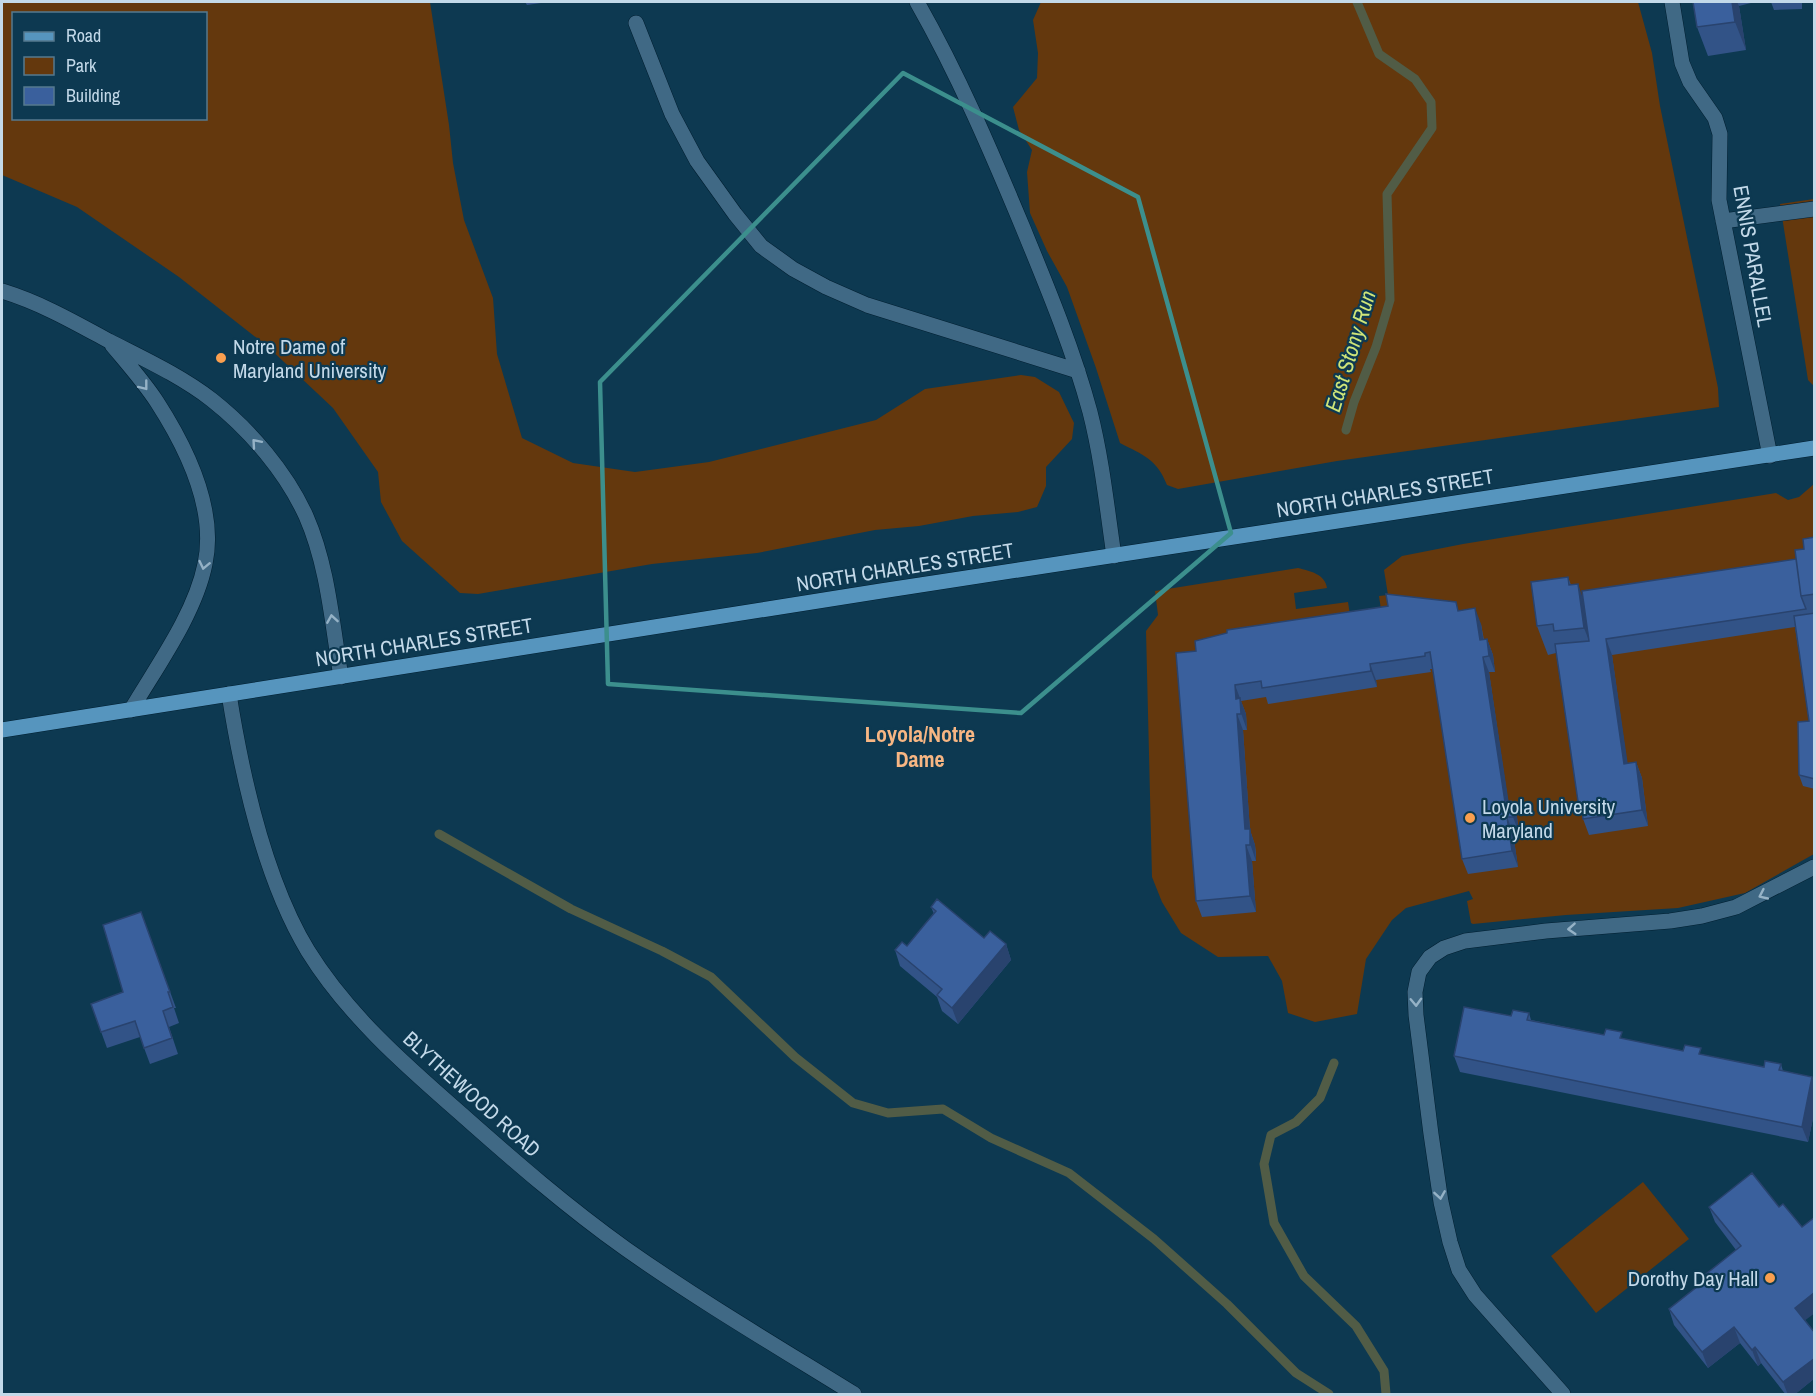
<svg xmlns="http://www.w3.org/2000/svg" width="1816" height="1396" font-family="'Archivo Narrow',sans-serif">
	<style>
		.green { fill: #64380d; fill-rule: evenodd }
		.lines { fill: none; stroke-linecap: round; stroke-linejoin: round }
		.stream { stroke: #515c46; stroke-width: 9 }
		.minor-casing { stroke: #001f31; stroke-width: 16 }
		.major-casing { stroke: #001f31; stroke-width: 16 }
		.minor { stroke: #406985; stroke-width: 15 }
		.major { stroke: #5695be; stroke-width: 15 }
		.wall { fill: #325387 }
		.shaded-wall { fill: #29436e }
		.building { fill: #3a609d; stroke: #29436e; stroke-width: 1.5 }
		.oneway { stroke: #95b2c6 }
		.marked { fill: none; stroke: #3c8f8d; stroke-width: 4.5; stroke-linejoin: round }
		.poi-dot { fill: #fa9f4f; stroke: #0d3951; stroke-width: 2 }
		.labels { text-anchor: middle; dominant-baseline: central; stroke-width: 4.5; stroke-linejoin: round; paint-order: stroke }
		.street-label { font-size: 21px; fill: #c3d9e9; stroke: #0d3951 }
		.poi-label { font-size: 21px; fill: #c3d9e9; stroke: #0d3951; text-anchor: start }
		.water-label { font-size: 22px; font-style: italic; fill: #cfe579; stroke: #0d3951 }
		.neighbourhood-label { font-size: 22px; font-weight: bold; fill: #f7b683; stroke: #0d3951 }
	</style>
	<rect width="100%" height="100%" fill="#0d3951"/>
	<path class="green" d="M2,2H430L449,125L453,163L464,220L493,298L497,354L522,438L573,463L635,472L709,462L876,420L925,389L1021,375L1035,377L1059,392L1074,423L1072,439L1046,467V486L1037,507L1018,512L973,516L919,526L875,530L757,553L652,564L478,594L460,593L402,541L381,502L378,472L333,408L267,346L179,277L77,207L2,175ZM14,14H206V118H14Z
		M1041,2H1638L1652,53L1660,106L1718,388L1719,407L1337,461L1178,489L1167,485C1157,459 1143,455 1120,443L1096,368L1067,287L1047,251L1030,213L1027,172L1032,150L1019,130L1013,107L1037,78L1038,53L1033,20Z
		M1814,199V386L1808,380L1780,204Z
		M1814,484V854L1745,893L1678,908L1566,915L1473,924L1471,923L1467,901L1473,899L1469,891L1406,908L1392,920L1366,959L1357,1014L1315,1022L1288,1013L1282,981L1268,956L1218,957L1181,933L1162,902L1152,877L1146,631L1158,615L1155,591L1298,568C1310,571 1325,574 1327,588L1294,593L1296,609L1348,602L1352,628L1383,623L1379,596L1388,595L1384,570L1402,556L1463,544L1776,493L1788,500L1799,497Z
		M1643,1182L1689,1239L1596,1313L1551,1256Z"/>
	<g class="lines">
		<path class="stream" d="M1346,430L1354,402L1376,347L1390,300L1387,194L1432,128L1431,102L1415,79L1379,54L1357,2
			M439,834L571,909L662,951L711,977L795,1057L853,1103L888,1113L943,1109L991,1138L1069,1173L1154,1239L1227,1304L1296,1373L1329,1394
			M1334,1063L1320,1098L1296,1122L1271,1135L1264,1164L1274,1223L1304,1276L1356,1326L1384,1371L1386,1394"/>
		<defs>
			<path id="minor" d="M917,2C958,74 991,151 1023,228C1048,289 1073,349 1090,412C1102,459 1107,508 1114,556
				M1672,2L1682,63L1690,82L1715,118L1720,134L1719,200L1770,456
				M636,23L672,114L697,161L735,214L761,246L793,269L826,287L867,305L1078,371
				M1723,221L1814,209
				M2,291C41,303 74,322 109,341C144,359 181,376 212,400C250,430 286,472 306,516C328,566 332,623 341,677
				M112,345C127,363 144,382 157,402C186,447 217,508 205,564C195,614 157,666 131,710
				M229,694C242,776 265,880 308,951C347,1014 404,1064 459,1112C513,1160 567,1207 626,1249C700,1301 778,1347 854,1394
				M1563,1394L1475,1295L1459,1270L1450,1242L1441,1202L1431,1134L1416,1015L1415,992L1419,972L1430,957L1444,948L1465,941L1546,931L1670,921L1702,916L1736,907L1814,867"/>
			<path id="major" d="M2,730L881,591L1814,448"/>
		</defs>
		<use href="#minor" class="minor-casing"/>
		<use href="#major" class="major-casing"/>
		<use href="#minor" class="minor"/>
		<use href="#major" class="major"/>
	</g>
	<path class="wall" d="M525,2H548L527,5Z
		M1693,2H1755L1739,6L1746,50L1708,56L1697,27Z
		M1771,2H1802V9L1774,10Z
		M1815,537V789L1803,786L1799,775L1809,721L1795,627L1612,655L1627,763L1636,762L1642,778L1648,826L1589,835L1579,808L1556,653L1548,655L1537,626L1568,577L1571,585L1583,598L1796,559L1804,549Z
		M1459,611L1481,624L1484,640L1487,639L1493,655L1495,672H1489L1508,801L1517,817L1519,833H1513L1518,867L1468,874L1462,859L1433,669H1430L1431,672L1376,680L1377,687L1268,704L1266,697L1241,701L1246,714L1247,730H1243L1250,830L1255,845L1256,853V861H1252L1256,912L1202,917L1196,901V651Z
		M931,907L984,938L1006,944L1011,960L958,1024L942,1011L937,997L900,966L895,950L907,946L934,914Z
		M141,912L176,1008H174L179,1023L169,1027L178,1054L150,1064L140,1037L107,1048L91,1004L123,992Z
		M1529,1013L1531,1020L1764,1067L1781,1064L1783,1071L1812,1077L1815,1083V1109L1808,1142L1460,1072L1454,1056L1511,1016Z
		M1709,1207L1815,1333V1378L1794,1395H1786L1761,1363L1758,1366L1740,1343L1708,1368L1674,1325L1669,1309L1702,1283L1701,1278L1736,1250L1715,1222Z"/>
	<path class="shaded-wall" d="M1732,2H1737L1739,6L1746,50L1735,22Z
		M1578,584L1588,613L1595,656L1584,628Z
		M1475,608L1481,624L1486,656L1480,640Z
		M1487,639L1493,655L1495,672L1489,656Z
		M1606,639L1612,655L1630,779L1624,764Z
		M1483,657L1489,672L1511,817L1505,802Z
		M1370,664L1376,680L1377,687L1371,671Z
		M1235,685L1246,714L1247,730L1236,699Z
		M1237,714L1243,730L1250,830L1255,845L1256,861L1245,829Z
		M1636,762L1642,778L1648,826L1642,810Z
		M1511,801L1517,817L1519,833L1513,817Z
		M1507,817L1513,833L1518,867L1512,851Z
		M1246,845L1252,861L1256,912L1250,896Z
		M1006,944L1011,960L958,1024L952,1008Z
		M1812,1077L1815,1083V1109L1808,1142L1802,1127Z
		M1815,1292V1313L1800,1324L1795,1308Z
		M1734,1327L1740,1343L1708,1368L1702,1352Z
		M1755,1347L1761,1363L1758,1366L1752,1350Z
		M1815,1358V1378L1794,1395H1788L1783,1382Z"/>
	<path class="building" d="M1693,2H1732L1735,22L1697,27Z
		M1815,537V594L1801,596L1795,550L1804,549L1803,539Z
		M1796,559L1801,596L1806,609L1606,639L1624,764L1636,762L1642,810L1583,819L1582,807L1579,808L1555,644L1589,641L1582,591Z
		M1568,577L1569,585L1578,584L1584,628L1554,631L1553,624L1537,626L1531,582Z
		M1386,594L1456,602L1458,611L1475,608L1480,640L1487,639L1489,656L1483,657L1505,802L1511,801L1513,817H1507L1512,851L1462,859L1430,652L1425,653V656L1370,664L1371,671L1262,688L1261,681L1235,685L1236,699L1240,698L1241,714H1237L1245,829H1250V845H1246L1250,896L1196,901L1176,653L1196,651L1195,641L1227,633V630L1388,606Z
		M1815,613V779L1799,775L1798,722L1809,721L1794,616Z
		M937,899L984,938L990,931L1006,944L952,1008L937,995L942,989L895,950L902,942L907,946L925,924L936,911L931,907Z
		M141,912L170,992H168L173,1007L163,1011L172,1038L144,1048L135,1021L101,1032L91,1004L123,992L103,925Z
		M1464,1007L1511,1016L1513,1010L1529,1013L1527,1020L1604,1035L1606,1029L1622,1032L1620,1038L1683,1051L1685,1045L1701,1048L1699,1054L1764,1067L1765,1061L1781,1064L1779,1070L1812,1077L1802,1127L1454,1056Z
		M1752,1173L1779,1207L1783,1204L1802,1227L1815,1217V1292L1795,1308L1815,1333V1358L1783,1382L1755,1347L1752,1350L1734,1327L1702,1352L1669,1309L1703,1282L1701,1278L1741,1246L1709,1207Z"/>
	<defs><path id="oneway-chevron" d="M-2-3.5L2.5 0L-2 3.5" fill="none" stroke-width="1.6" stroke-linecap="round" stroke-linejoin="round" transform="scale(1.5)"/></defs>
	<g class="oneway">
		<use href="#oneway-chevron" transform="translate(144 386) rotate(52)"/>
		<use href="#oneway-chevron" transform="translate(256 443) rotate(-131)"/>
		<use href="#oneway-chevron" transform="translate(204 565) rotate(102)"/>
		<use href="#oneway-chevron" transform="translate(332 619) rotate(-99)"/>
		<use href="#oneway-chevron" transform="translate(1763 895) rotate(155)"/>
		<use href="#oneway-chevron" transform="translate(1572 929) rotate(176)"/>
		<use href="#oneway-chevron" transform="translate(1416 1002) rotate(88)"/>
		<use href="#oneway-chevron" transform="translate(1440 1195) rotate(81)"/>
	</g>
	<path class="marked" d="M903,73L1138,197L1231,533L1021,713L608,684L600,382Z"/>
	<g class="poi-dot">
		<circle cx="221" cy="358" r="6"/>
		<circle cx="1470" cy="818" r="6"/>
		<circle cx="1770" cy="1278" r="6"/>
	</g>
	<g class="labels">
		<g class="street-label">
			<text transform="translate(1753 256) rotate(80)">ENNIS PARALLEL</text>
			<text transform="translate(1385 493) rotate(-9)">NORTH CHARLES STREET</text>
			<text transform="translate(905 567) rotate(-9)">NORTH CHARLES STREET</text>
			<text transform="translate(424 642) rotate(-9)">NORTH CHARLES STREET</text>
			<text transform="translate(472 1094) rotate(42)">BLYTHEWOOD ROAD</text>
		</g>
		<g class="poi-label">
			<text x="233" y="346">Notre Dame of<tspan x="233" dy="24">Maryland University</tspan></text>
			<text x="1482" y="806">Loyola University<tspan x="1482" dy="24">Maryland</tspan></text>
			<text x="1758" y="1278" text-anchor="end">Dorothy Day Hall</text>
		</g>
		<g class="water-label">
			<text transform="translate(1350 351) rotate(-73)">East Stony Run</text>
		</g>
		<g class="neighbourhood-label">
			<text x="920" y="734">Loyola/Notre<tspan x="920" dy="25">Dame</tspan></text>
		</g>
	</g>
	<rect width="1816" height="1396" fill="none" stroke="#c3d9e9" stroke-width="6"/>
	<rect x="12" y="12" width="195" height="108" fill="#0d3951" stroke="#56798e" stroke-width="1.5"/>
	<rect x="24" y="32" width="30" height="9" fill="#5695be" stroke="#56798e" stroke-width="1.5"/>
	<text x="66" y="42" font-size="18" fill="#c3d9e9">Road</text>
	<rect x="24" y="57" width="30" height="18" fill="#64380d" stroke="#56798e" stroke-width="1.5"/>
	<text x="66" y="72" font-size="18" fill="#c3d9e9">Park</text>
	<rect x="24" y="87" width="30" height="18" fill="#3a609d" stroke="#56798e" stroke-width="1.5"/>
	<text x="66" y="102" font-size="18" fill="#c3d9e9">Building</text>
</svg>
